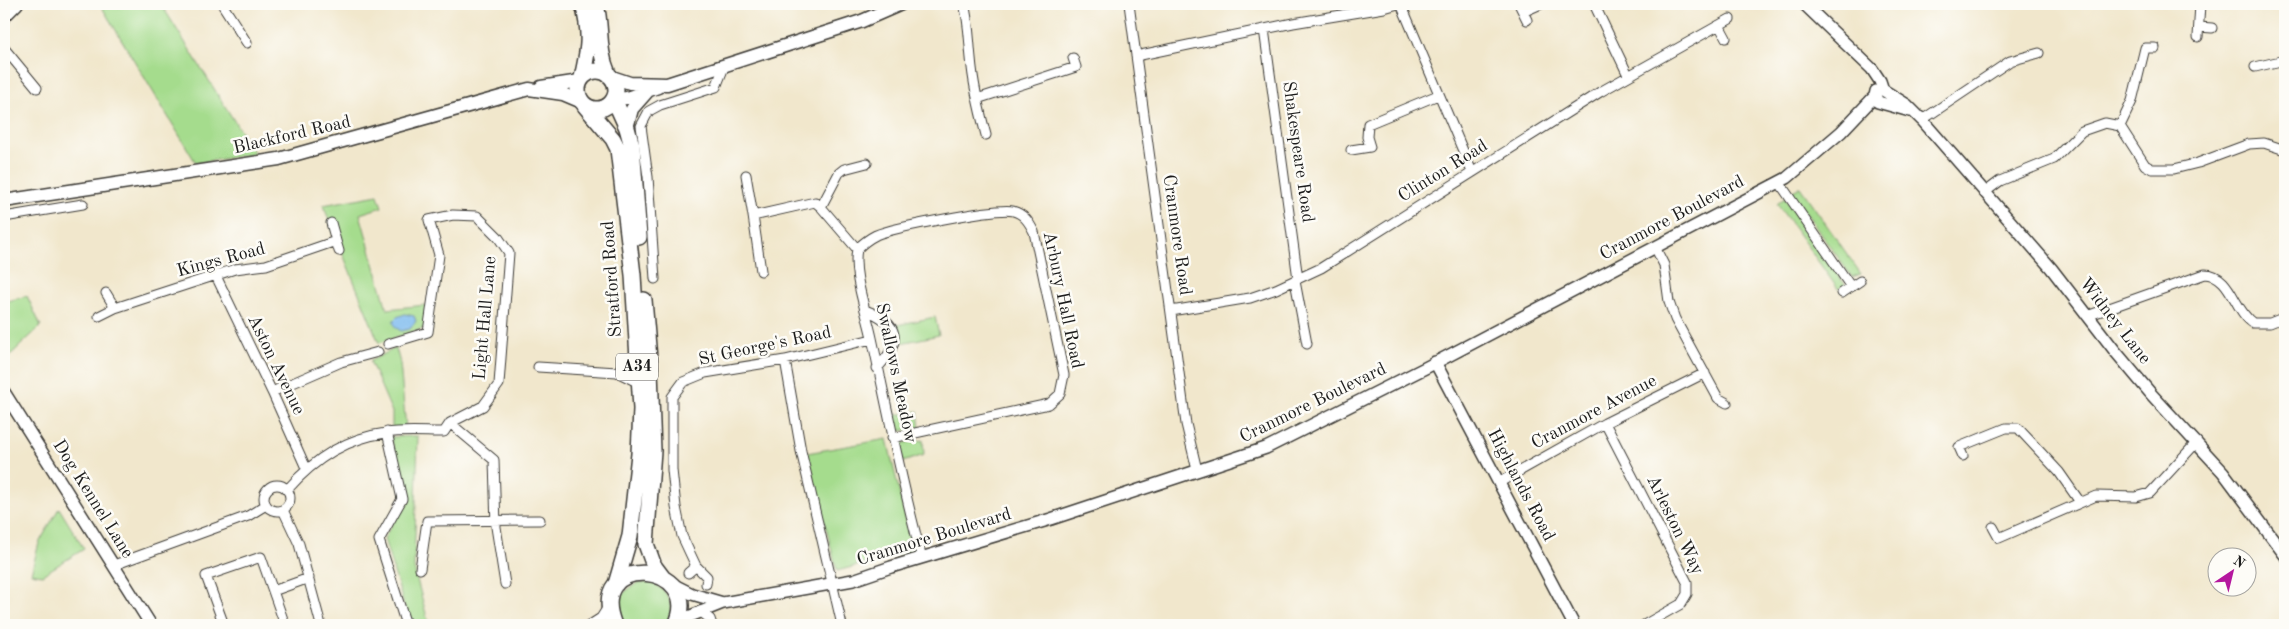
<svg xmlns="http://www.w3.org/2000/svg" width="2289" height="629" font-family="'Old Standard TT',serif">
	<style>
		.green { fill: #a5dc8d; stroke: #607c54 }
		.water { fill: #7cbaef; stroke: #4c6b86 }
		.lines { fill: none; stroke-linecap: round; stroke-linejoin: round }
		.minor-casing { stroke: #3c3a36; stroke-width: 11 }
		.tertiary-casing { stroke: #3c3a36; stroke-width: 14 }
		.secondary-casing { stroke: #3c3a36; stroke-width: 15 }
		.trunk-casing { stroke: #3c3a36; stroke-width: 18 }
		.minor { stroke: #fff; stroke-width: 9 }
		.tertiary { stroke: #fff; stroke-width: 11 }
		.secondary { stroke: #fff; stroke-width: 12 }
		.trunk { stroke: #fff; stroke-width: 15 }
		.labels { text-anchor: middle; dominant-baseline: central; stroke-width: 5; stroke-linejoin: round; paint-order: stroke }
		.shield { fill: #fdfcf7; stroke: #605f5e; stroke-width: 1 }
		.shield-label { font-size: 16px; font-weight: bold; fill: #1c1c1c }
		.street-label { font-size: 18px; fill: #1c1c1c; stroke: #fdfcf7 }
	</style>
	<rect width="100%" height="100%" fill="#fdfcf7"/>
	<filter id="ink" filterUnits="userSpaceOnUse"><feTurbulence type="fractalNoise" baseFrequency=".02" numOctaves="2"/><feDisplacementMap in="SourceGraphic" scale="10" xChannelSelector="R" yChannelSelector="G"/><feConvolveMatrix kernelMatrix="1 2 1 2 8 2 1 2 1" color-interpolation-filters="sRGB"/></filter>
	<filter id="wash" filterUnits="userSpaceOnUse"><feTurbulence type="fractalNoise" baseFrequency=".0096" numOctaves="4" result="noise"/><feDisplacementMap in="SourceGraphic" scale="20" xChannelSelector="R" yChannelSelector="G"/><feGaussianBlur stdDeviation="1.12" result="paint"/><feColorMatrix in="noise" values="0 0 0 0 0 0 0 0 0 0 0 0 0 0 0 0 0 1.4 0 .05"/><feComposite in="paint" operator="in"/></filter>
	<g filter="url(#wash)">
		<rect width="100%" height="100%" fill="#f1e7cc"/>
		<path class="green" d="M100,4H161L255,154L196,163Z
			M1800,187L1861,274L1852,277L1791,192Z
			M378,195L382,207L360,214L387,309L426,305L425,328L379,343L323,205Z
			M1785,198L1846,286L1838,289L1777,204Z
			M27,296L41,326L4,361V302Z
			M935,317L939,335L901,343L897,325Z
			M396,348L400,363L406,429H392V412L370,361Z
			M918,411L920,428L900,431L897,429L892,416Z
			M418,436L414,568L429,625H410L384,539L405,499L391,437Z
			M887,439L913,551L837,571L807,453Z
			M923,440L924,455L903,462L900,447L902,443Z
			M59,508L84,549L42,575L31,573L39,543Z
			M649,582C669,588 677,608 665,625H625L618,611L623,593L637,583Z"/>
		<path class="water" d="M405,314L414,316L416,321L410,329L401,331L395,327L393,321L397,317Z"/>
	</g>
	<g filter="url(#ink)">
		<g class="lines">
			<defs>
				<path id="minor" d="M222,4L247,43
					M964,4C969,22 969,39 971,58C973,84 979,109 986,135
					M1129,4L1186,424L1197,470
					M1401,4L1472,172
					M1519,4L1527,20
					M1594,4L1628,75
					M1523,12L1541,4
					M1719,25L1726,38
					M2199,27L2212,28
					M1264,29L1298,279
					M2198,37L2200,4
					M4,48L37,88
					M1136,56L1293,23L1384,8L1398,4
					M2255,67L2285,60
					M977,99L1076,67L1073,58
					M1922,120L2010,61L2039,53
					M2120,126L2132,101L2145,48H2155
					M1351,150L1370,147L1367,137L1368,124L1438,95
					M746,175L753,216L815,202L821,207L857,249C852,274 867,313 872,338C888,412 902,485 922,558
					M1779,182L1851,287
					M1984,193L2000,181L2054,159L2082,131L2105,123L2120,126L2145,165L2152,169H2174L2198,163L2249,144L2264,143L2285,150
					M821,207L839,173L844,169L867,163
					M753,216L761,271
					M4,217L83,204
					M336,241L339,251
					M1655,247L1664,265L1669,302L1675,319L1718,398L1727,403
					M857,249C863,243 868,239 876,235C892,228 998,207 1013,211C1024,214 1029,222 1034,232L1064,375L1060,394L1049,404L892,438
					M216,276L272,392L306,468
					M655,279L648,177L641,126L649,111L660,105L716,87L724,67
					M1295,281L1307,344
					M106,293L115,308
					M1842,293L1860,281
					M865,310C900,323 903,342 877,368
					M1171,311L1250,298L1276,289L1321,268L1600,92L1730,19
					M99,316L115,308L235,269L266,265L336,241L331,223
					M2087,316L2205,274C2231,274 2234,311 2253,323H2270L2285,317
					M785,360L801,451L842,625
					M538,367L617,372L639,383
					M617,372L637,352
					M272,392L341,362L378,352
					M450,423L494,460L496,527L505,584
					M1605,423L1687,582V594L1681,604L1644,625
					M387,432L402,499L379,540L406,625
					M1963,456L1959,447L2006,428H2018L2059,472L2080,502
					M1500,482L1605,423L1705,373
					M264 498a13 13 0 1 1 26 0a13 13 0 1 1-26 0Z
					M287,490C313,460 346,438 386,433C404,430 425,432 444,432L450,423L483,406L499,384L509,253L498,237L477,216L453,215L429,220L439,255L428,332L388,344
					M283,510L299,544L321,625
					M1993,527L1999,538L2096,496L2136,497L2150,493L2197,442
					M114,565L248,516L266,505
					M420,569L427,521L540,520
					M688,573L696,566
					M706,584L707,577L696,566L682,536L676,507L672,470V397L683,382L705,373L785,360L872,339
					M273,591L309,578
					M700,611L710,619L712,625
					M224,625L206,576L261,557L285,625
					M590,625L601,618L608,607"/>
				<path id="tertiary" d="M1804,4L1872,69L1880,81L1883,90
					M4,17L17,4
					M1883,90L1907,105L1922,120L2051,268L2115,351L2152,395L2223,472L2285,555
					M1876,91L1875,96L1878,102L1910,111
					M1435,362L1574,625
					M4,392L151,625
					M672,584L692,594L723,603
					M678,621L723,603L853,580L891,567L1051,519L1266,448L1427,367L1787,178L1841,132L1875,96"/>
				<path id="secondary" d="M612,77L630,83L667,84L862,21L901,4
					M541,87L580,81
					M614,99L627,98L658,87
					M627,128L632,109L647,92
					M4,201L279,159L529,89L563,94L582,102"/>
				<path id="trunk" d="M596,4C602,30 597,48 608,74
					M578 90a19 19 0 1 1 38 0a19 19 0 1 1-38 0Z
					M582,78C589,47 591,35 583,4
					M614,99L627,128L632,146L639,237
					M585,106L613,139L618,149L633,275L641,409L639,454L630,536L616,584
					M644,300L650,370L653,451L646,544L654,566L663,578
					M614,625C584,550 706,562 676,625"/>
			</defs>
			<use href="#minor" class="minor-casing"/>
			<use href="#tertiary" class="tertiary-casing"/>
			<use href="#secondary" class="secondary-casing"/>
			<use href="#trunk" class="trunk-casing"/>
			<use href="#minor" class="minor"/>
			<use href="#tertiary" class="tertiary"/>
			<use href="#secondary" class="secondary"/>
			<use href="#trunk" class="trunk"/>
		</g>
	</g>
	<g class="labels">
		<rect class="shield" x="616" y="353.5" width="42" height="27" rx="4"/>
		<g class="shield-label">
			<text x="637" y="367">A34</text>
		</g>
		<g class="street-label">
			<text transform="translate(292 135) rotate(-13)">Blackford Road</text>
			<text transform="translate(1298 152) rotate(82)">Shakespeare Road</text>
			<text transform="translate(1443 171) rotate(-32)">Clinton Road</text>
			<text transform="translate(1672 218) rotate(-28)">Cranmore Boulevard</text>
			<text transform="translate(1177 235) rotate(82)">Cranmore Road</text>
			<text transform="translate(221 260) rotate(-15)">Kings Road</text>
			<text transform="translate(612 279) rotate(-94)">Stratford Road</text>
			<text transform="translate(1063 300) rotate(78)">Arbury Hall Road</text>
			<text transform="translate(485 318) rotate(-85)">Light Hall Lane</text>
			<text transform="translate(2115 321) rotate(52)">Widney Lane</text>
			<text transform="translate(765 346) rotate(-12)">St George's Road</text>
			<text transform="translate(276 365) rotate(64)">Aston Avenue</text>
			<text transform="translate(896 373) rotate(78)">Swallows Meadow</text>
			<text transform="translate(1313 403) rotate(-26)">Cranmore Boulevard</text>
			<text transform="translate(1594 412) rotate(-28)">Cranmore Avenue</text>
			<text transform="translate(1521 485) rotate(62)">Highlands Road</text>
			<text transform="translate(93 499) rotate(58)">Dog Kennel Lane</text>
			<text transform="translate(1675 525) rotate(64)">Arleston Way</text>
			<text transform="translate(934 537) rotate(-17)">Cranmore Boulevard</text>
		</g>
	</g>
	<rect width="2289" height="629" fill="none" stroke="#fdfcf7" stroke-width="20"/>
	<g transform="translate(2232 572) rotate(35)"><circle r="24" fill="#fdfcf7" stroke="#a3a29f"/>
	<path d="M0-4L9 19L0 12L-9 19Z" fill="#b5179e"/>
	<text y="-8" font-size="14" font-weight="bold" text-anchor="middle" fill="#1c1c1c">N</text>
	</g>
</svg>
